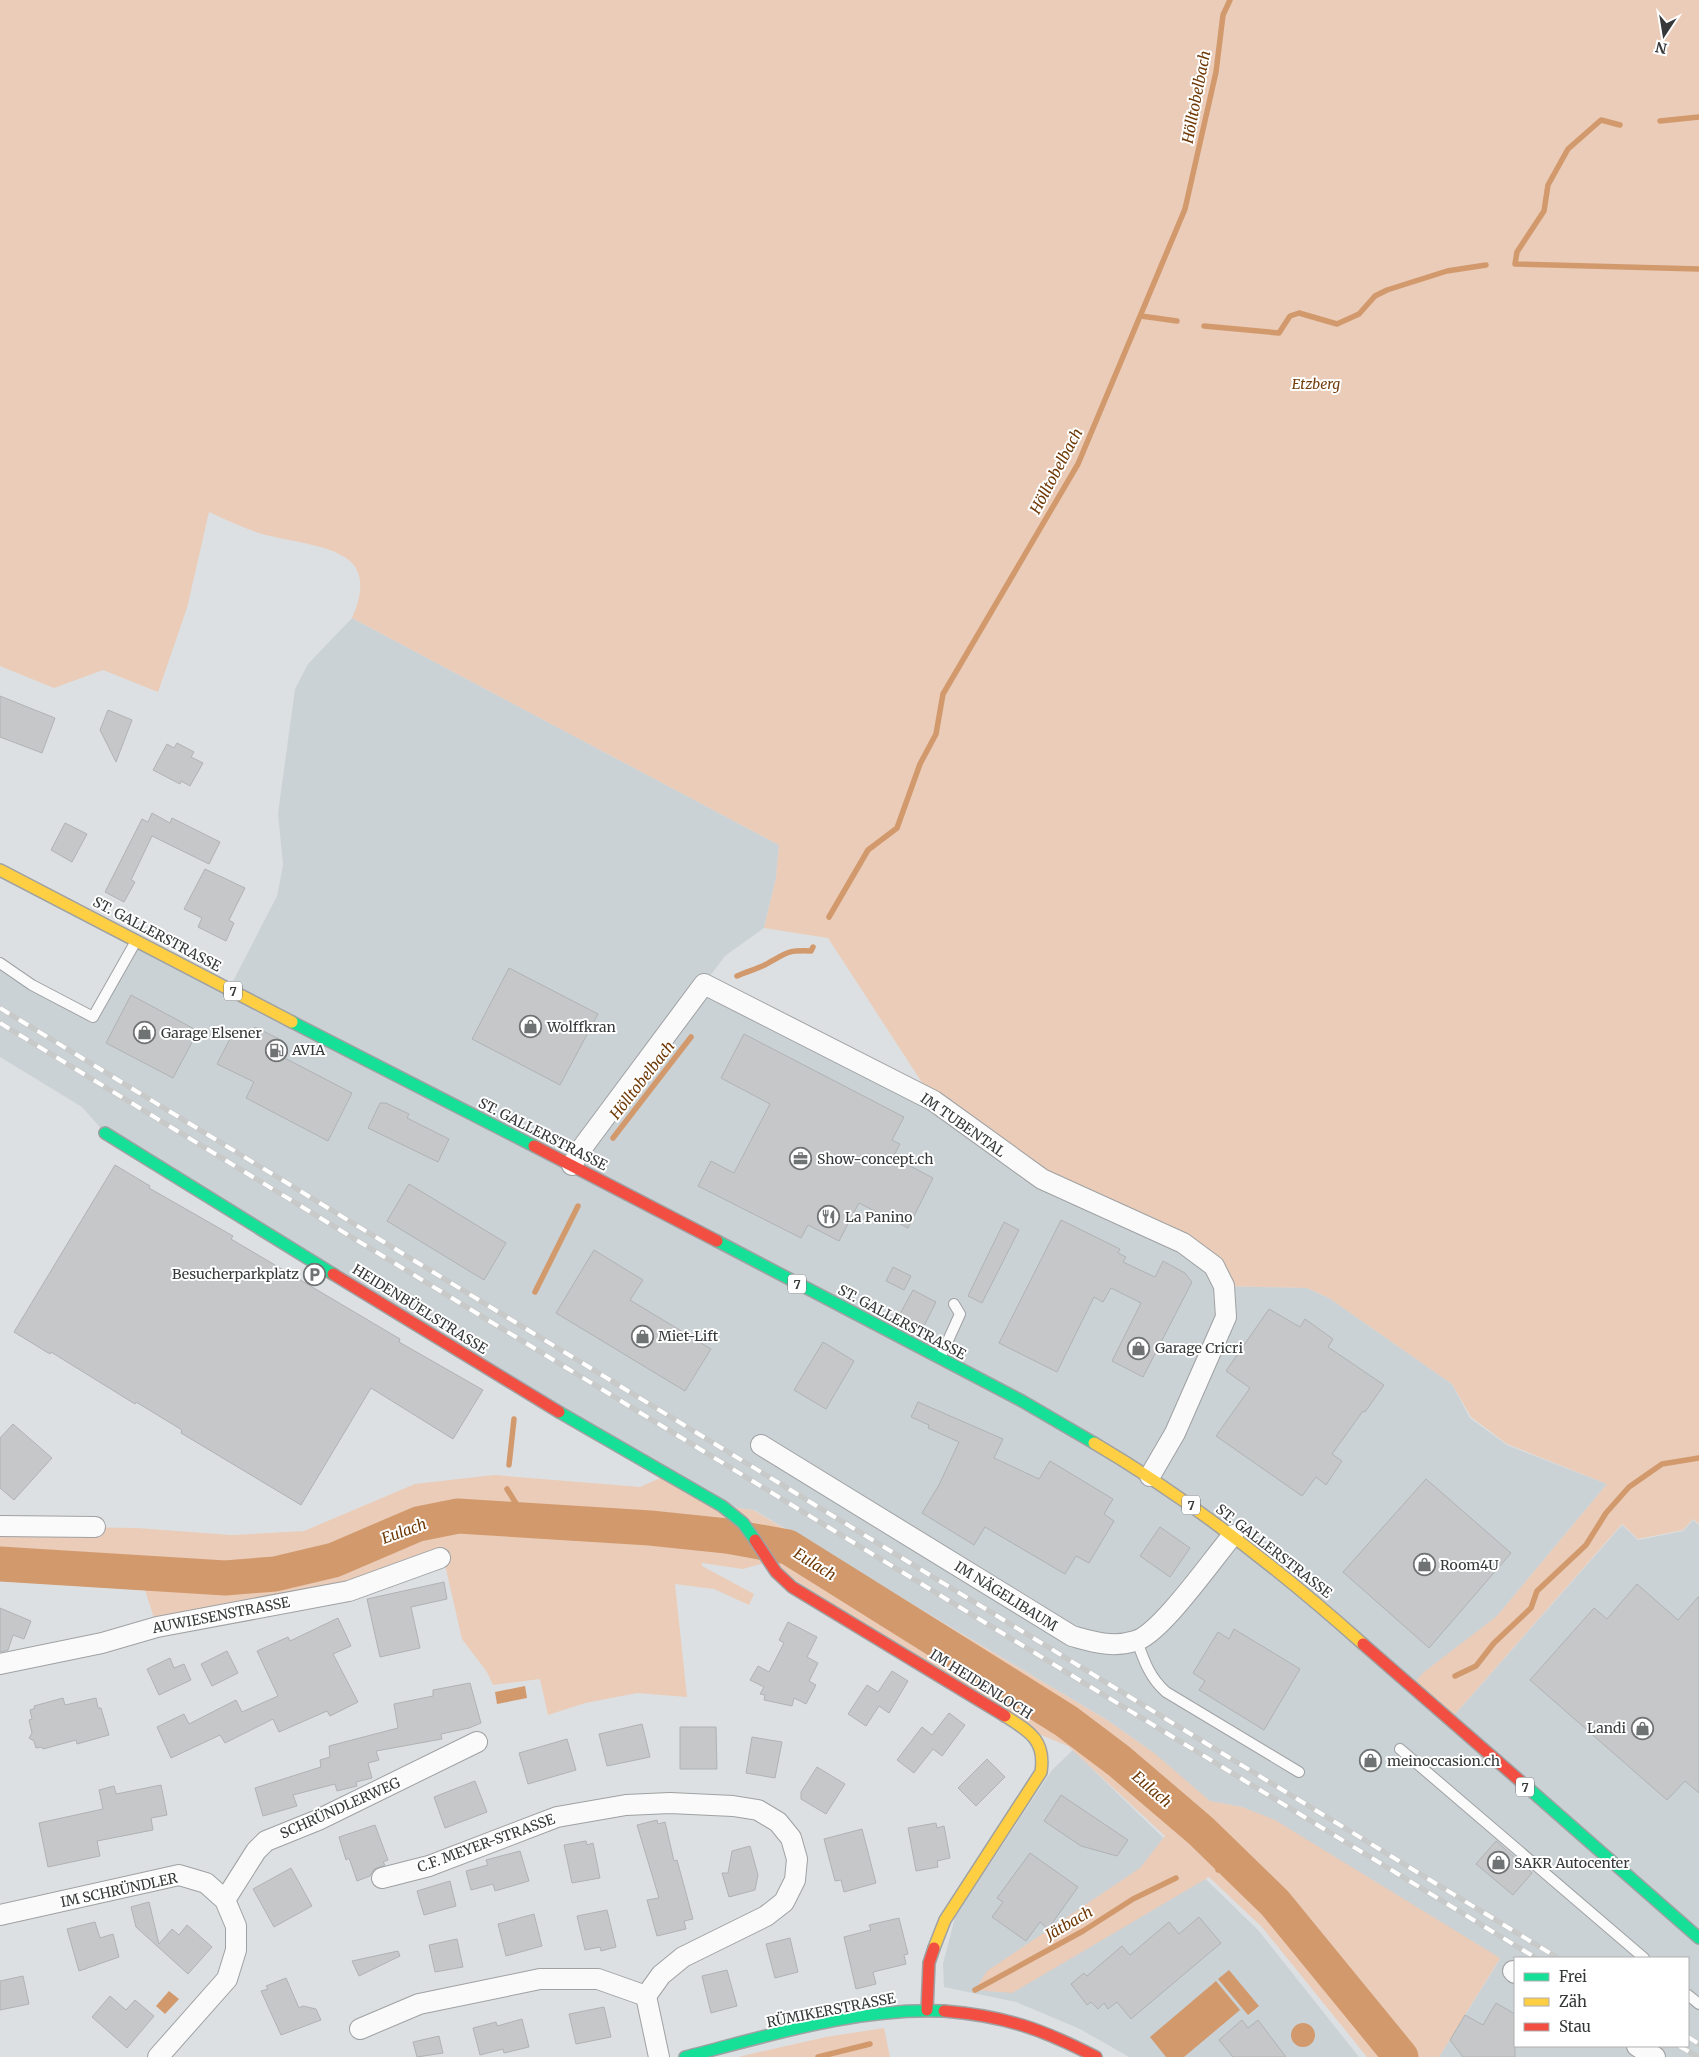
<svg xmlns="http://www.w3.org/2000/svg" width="1699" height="2057" font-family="Merriweather,serif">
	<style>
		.built { fill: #cbd2d6; fill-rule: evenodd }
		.green { fill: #eaccb8 }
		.water { fill: #d2996d }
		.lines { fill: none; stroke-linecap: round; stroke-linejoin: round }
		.stream { stroke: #d2996d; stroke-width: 5.5 }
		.river { stroke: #d2996d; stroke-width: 35 }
		.building { fill: #c5c7c8; stroke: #b0b2b4 }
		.lane-casing { stroke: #9fa1a2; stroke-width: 12 }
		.street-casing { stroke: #9fa1a2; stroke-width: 22 }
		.fast-casing { stroke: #9fa1a2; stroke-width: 14 }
		.slow-casing { stroke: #9fa1a2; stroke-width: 14 }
		.jam-casing { stroke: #9fa1a2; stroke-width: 14 }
		.lane { stroke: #fafafb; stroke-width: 10 }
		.street { stroke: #fafafb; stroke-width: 20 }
		.fast { stroke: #16e098; stroke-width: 11 }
		.slow { stroke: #ffcf43; stroke-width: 11 }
		.jam { stroke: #f24e42; stroke-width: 11 }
		.rail-casing { stroke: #c8c9c9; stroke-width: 5.5 }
		.rail { stroke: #fff; stroke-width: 4; stroke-dasharray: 11; stroke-linecap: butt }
		.labels { text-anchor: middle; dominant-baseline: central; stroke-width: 4; stroke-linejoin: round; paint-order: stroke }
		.shield { fill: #fff; stroke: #727474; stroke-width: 1 }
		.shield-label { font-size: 12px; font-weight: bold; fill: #363839 }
		.park-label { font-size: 14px; font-style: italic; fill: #733d0b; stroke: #fff }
		.street-label { font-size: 14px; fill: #363839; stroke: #fff }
		.poi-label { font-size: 14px; fill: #363839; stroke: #fff; text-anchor: start }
		.water-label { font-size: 15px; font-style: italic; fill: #6f3905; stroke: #fff }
	</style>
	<rect width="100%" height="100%" fill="#dde0e2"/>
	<path class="built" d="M352,618L779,845L776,878L764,928L725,956L704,984L1183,1243L1224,1286L1307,1288L1329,1298L1452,1384L1470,1418L1507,1445L1607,1484L1497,1616L1411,1686L1449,1721L1622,1525L1638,1540L1683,1531L1693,1520L1699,1525V2057H1439L1500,1959L1242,1807L1210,1801L1140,1743L1107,1720L754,1510L722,1506L105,1133L82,1107L0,1057V959L93,1017L137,940L229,989L277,896L283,865L278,813L295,689L308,664ZM1515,1958H1688V2046H1515Z
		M1073,1750L1258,1930L1359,2057H1129L1080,2029L1016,2002L944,1987L943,1964L955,1917L1052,1770Z"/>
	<path class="green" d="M0,0H1699V1524L1693,1519L1683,1530L1638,1539L1622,1524L1449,1721L1411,1686L1424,1672L1497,1616L1607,1484L1507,1444L1471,1417L1452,1384L1329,1298L1307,1288L1224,1286L1214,1266L1042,1179L934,1101L828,938L764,928L776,878L779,845L352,618C359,602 366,580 353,564C336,544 283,541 259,533C242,527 226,520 209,512L187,608L158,692L103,670L54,688L0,666Z
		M494,1475L640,1487L667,1475L722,1506L753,1510L1107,1720L1154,1753L1210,1801L1242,1807L1275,1820L1500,1958L1502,1955L1439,2057H1367L1262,1927L1209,1877L1012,1993L975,1990L987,1971L1140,1868L1165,1836L1068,1746L1026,1729L767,1562L743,1569L702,1563V1566L754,1594L749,1605L714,1589L675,1584L687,1697L637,1693L585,1703L548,1715L540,1679L493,1685L487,1672L462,1639L443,1556L349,1591L157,1627L145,1590L0,1581V1526L137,1528L231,1535L304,1531L415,1484Z
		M884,2028L890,2057H738L826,2037Z"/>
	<path class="water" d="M525,1686L527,1698L497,1704L495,1692Z
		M1229,1970L1259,2006L1248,2015L1218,1979Z
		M1216,1981L1240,2010L1184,2057H1166L1150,2037Z
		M169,1991L179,1999L165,2014L156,2006Z
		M1291 2035a12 12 0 1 1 24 0a12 12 0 1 1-24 0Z"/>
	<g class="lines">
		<path class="stream" d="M1660,121L1699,117
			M1620,125L1601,120L1568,149L1548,185L1544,211L1517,252L1515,264L1699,269
			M1141,316L1177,321
			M1204,326L1279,333L1290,316L1299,313L1337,324L1359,314L1375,296L1387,290L1447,271L1486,265
			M829,917L868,850L897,828L920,764L936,734L943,694L1078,464L1185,209L1216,72L1223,15L1230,0
			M737,976C748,971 761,968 770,962C788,952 789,950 811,951L813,947
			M613,1138L691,1037
			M535,1292L578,1206
			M509,1465L514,1419
			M507,1489L527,1521
			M1455,1676L1476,1666L1494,1643L1531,1608L1537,1591L1586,1545L1606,1513L1629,1487L1662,1464L1699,1458
			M1218,1870L1237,1865
			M1273,1890L1275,1903
			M975,1990L1083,1931L1133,1899L1176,1878
			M818,2057L870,2044"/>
		<path class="river" d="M0,1564L225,1578L275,1574L334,1560L418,1524L458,1516L650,1528L727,1536L788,1547L1066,1721L1119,1761L1201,1831L1275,1903L1401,2057"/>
	</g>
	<path class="building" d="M0,696L55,718L42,753L0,737Z
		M108,710L132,720L116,762L100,730Z
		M177,743L194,752L191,757L203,763L190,786L181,781L180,784L153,770L167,744L174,748Z
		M152,813L170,823L172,818L220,842L209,864L152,836L131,880L135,882L124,902L105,892L142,819L148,822Z
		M65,823L87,834L72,862L51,850Z
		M205,869L245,888L229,920L234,923L226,941L198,927L202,918L184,909Z
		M509,968L598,1014L560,1085L472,1039Z
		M131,995L198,1031L173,1078L106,1043Z
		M255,1027L279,1039L273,1052L352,1093L328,1141L246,1098L254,1082L217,1064L235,1029L250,1037Z
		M744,1034L904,1117L892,1140L900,1144L893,1157L933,1178L908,1228L859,1203L839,1241L808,1225L801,1238L698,1186L711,1161L734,1173L770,1104L721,1078Z
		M380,1103H386L409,1114L407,1118L449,1139L438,1162L368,1128Z
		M115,1165L150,1186L149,1188L233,1236L231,1239L400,1339L399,1342L483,1390L453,1439L371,1388L301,1505L181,1433L182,1430L136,1402L135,1404L51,1352L50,1354L14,1332Z
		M409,1184L506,1243L484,1280L387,1221Z
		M1061,1220L1120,1249L1118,1253L1126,1257L1123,1262L1155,1277L1163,1261L1185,1273L1192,1282L1143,1377L1112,1361L1141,1303L1111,1288L1103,1302L1094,1297L1057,1372L999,1343Z
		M1004,1222L1019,1230L982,1303L968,1296Z
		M594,1250L643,1280L630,1300L711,1349L685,1391L556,1313Z
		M893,1267L911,1276L904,1290L886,1281Z
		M913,1290L936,1302L924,1326L900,1314Z
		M1269,1309L1300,1327L1305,1319L1333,1339L1328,1347L1384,1385L1365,1412L1363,1411L1332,1454L1342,1461L1326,1485L1316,1477L1302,1496L1216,1436L1250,1388L1226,1371Z
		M823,1342L854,1361L826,1409L794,1390Z
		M918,1402L1003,1439L994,1458L1039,1479L1050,1461L1113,1499L1104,1514L1114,1521L1089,1563L1076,1556L1065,1574L985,1527L974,1545L922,1513L939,1485L959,1442L928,1428L929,1425L911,1417Z
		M13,1424L52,1458L14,1500L0,1488V1438Z
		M1426,1479L1511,1553L1429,1648L1343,1572Z
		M1160,1527L1190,1548L1170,1577L1140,1556Z
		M444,1582L447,1599L411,1607L420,1648L380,1657L367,1599Z
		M1637,1584L1678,1620L1699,1596V1793L1685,1781L1667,1800L1530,1680L1594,1608L1607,1619Z
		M0,1608L31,1621L24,1639L13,1635L8,1650L0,1652Z
		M338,1618L351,1646L333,1654L358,1702L330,1716L327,1711L279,1732L273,1719L225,1743L220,1735L171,1758L157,1727L184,1714L189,1724L236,1700L242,1712L278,1696L257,1651L288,1637L290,1641Z
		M788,1622L817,1637L807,1657L818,1663L809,1681L816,1685L806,1704L794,1698L792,1706L764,1700L765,1695L760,1694L764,1687L750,1680L758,1666L769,1672L784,1643L779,1640Z
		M1234,1629L1300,1669L1264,1730L1199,1690L1205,1681L1193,1673L1218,1632L1229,1639Z
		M227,1651L238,1673L212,1686L201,1664Z
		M170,1658L174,1668L184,1664L191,1680L159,1695L147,1669Z
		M892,1671L908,1681L889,1713L879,1706L866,1726L848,1714L867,1685L878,1692Z
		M470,1683L481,1723L469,1728L441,1734L442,1739L376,1751L379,1760L368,1763L372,1778L356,1782L357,1786L337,1791L335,1784L293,1795L297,1806L263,1816L255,1788L321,1767L320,1760L330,1757L329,1746L398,1728L394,1704L433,1696V1690Z
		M63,1698L65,1705L96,1698L98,1708H101L109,1735L77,1744L76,1740L43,1749L42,1747L36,1748L34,1741L29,1738L32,1733L29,1720L32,1719L30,1710L35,1708L34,1706Z
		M949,1713L965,1725L942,1756L933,1749L914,1773L897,1760L922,1727L932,1735Z
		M642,1724L650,1757L607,1766L599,1734Z
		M680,1727H716L717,1769H680Z
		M752,1737L782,1742L775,1778L746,1773Z
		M567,1739L576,1770L528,1784L519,1753Z
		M987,1759L1005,1777L976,1806L958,1788Z
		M817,1767L845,1784L826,1814L801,1799V1792Z
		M475,1781L487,1812L445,1828L434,1797Z
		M161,1785L167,1815L151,1818L153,1830L97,1841L100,1856L48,1867L39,1823L103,1809L99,1790L114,1786L116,1794Z
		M1061,1795L1128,1840L1117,1856L1081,1846L1044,1821Z
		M657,1820L658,1824L665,1822L674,1861L677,1860L693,1919L684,1921L686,1929L657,1936L647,1900L659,1898L637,1825Z
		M936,1823L937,1828L944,1826L950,1858L937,1861L938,1867L916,1871L908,1828Z
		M375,1825L388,1860L383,1862L385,1865L374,1869L370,1876L357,1881L349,1858L346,1860L339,1837Z
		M862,1829L876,1883L844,1892L841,1880L835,1881L824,1839Z
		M586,1841L587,1845L593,1843L600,1878L572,1883L564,1845Z
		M1496,1841L1532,1873L1513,1895L1476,1864Z
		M750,1846L758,1875L755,1890L729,1897L722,1873H728L732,1851Z
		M520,1851L529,1881L495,1891L493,1884L471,1890L466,1871L488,1865L486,1860Z
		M1030,1853L1078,1887L1048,1929L1040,1922L1026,1941L992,1917L1003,1902L997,1898Z
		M291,1868L312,1906L274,1927L253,1889Z
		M450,1881L456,1906L424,1915L417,1891Z
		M149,1902L159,1944L172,1929L179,1935L187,1925L212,1947L188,1974L136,1927L131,1907Z
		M607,1910L616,1947L601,1951L600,1947L585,1950L577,1916Z
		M534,1914L542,1946L506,1956L498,1924Z
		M1199,1917L1221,1943L1131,2019L1117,2002L1108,2009L1104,2003L1098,2009L1091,2002L1087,2005L1071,1984L1084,1973L1087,1976L1122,1946L1130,1955L1169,1922L1179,1934Z
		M899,1918L908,1954L904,1955L906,1964L873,1972L876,1984L856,1989L844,1937L871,1930L869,1925Z
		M95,1922L100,1938L113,1934L119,1957L79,1971L67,1929Z
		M790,1938L798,1972L775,1978L766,1944Z
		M457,1939L463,1967L435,1972L429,1945Z
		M398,1951L400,1956L359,1976L352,1961Z
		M727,1970L737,2006L711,2013L702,1976Z
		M23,1976L29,2004L0,2010V1981Z
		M286,1978L299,2008L303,2006L316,2009L321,2020L281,2035L261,1991L268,1989L266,1986Z
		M110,1996L126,2010L135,2000L154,2016L127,2048L92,2017Z
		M1496,2003L1515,2014V2057H1463L1450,2040L1465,2015L1483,2025Z
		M604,2007L611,2037L576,2044L569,2014Z
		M522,2019L529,2047L504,2053L503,2049L480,2055L473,2028L496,2022L497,2026Z
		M1242,2020L1248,2028L1258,2020L1286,2057H1233L1219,2040Z
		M439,2036L443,2053L417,2057L413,2042Z"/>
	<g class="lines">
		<defs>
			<path id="lane" d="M0,963L32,985L93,1017L136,941
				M941,1356L960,1314L954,1304
				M1137,1641C1144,1661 1150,1678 1166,1692L1299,1772
				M1400,1749L1644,1958
				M1688,1995L1699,2004"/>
			<path id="street" d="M572,1165L582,1148L704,984L934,1101L1042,1179L1183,1243L1214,1266L1224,1286L1226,1317L1175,1433L1150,1476
				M761,1445L1072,1636C1094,1642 1112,1648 1135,1641C1160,1635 1214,1557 1233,1535
				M0,1526L95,1527
				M0,1664L102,1643L157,1627L349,1591L440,1558
				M382,1878L429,1866L557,1817L626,1805L670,1803L733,1806L758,1810L778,1822L791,1838L797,1859L795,1880L784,1902L766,1916L683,1957L661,1975L646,1996
				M225,1900L256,1851L266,1841L318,1820L477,1742
				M0,1915L179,1875L206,1883L225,1900L236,1926V1950L227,1979L158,2057
				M1513,1971L1515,1973
				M360,2029L419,2004L540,1979H598L646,1996L659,2057
				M1637,2046L1655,2057"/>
			<path id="fast" d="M292,1022L534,1146
				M105,1133L333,1274
				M717,1241L1022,1401L1094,1443
				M559,1412L722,1506L743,1523L755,1540
				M1527,1787L1699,1938
				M685,2057C768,2036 857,2007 944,2011"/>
			<path id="slow" d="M0,870L292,1022
				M1094,1443C1191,1500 1279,1569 1363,1644
				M934,1948L945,1920L1041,1772C1046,1740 1029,1731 1005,1716"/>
			<path id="jam" d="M534,1146L717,1241
				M333,1274L559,1412
				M755,1540L776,1572L792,1587L1005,1716
				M1363,1644L1527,1787
				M927,2010L929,1963L934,1948
				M944,2011C1005,2016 1042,2029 1096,2057"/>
		</defs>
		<use href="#lane" class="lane-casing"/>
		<use href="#street" class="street-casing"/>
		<use href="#fast" class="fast-casing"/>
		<use href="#slow" class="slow-casing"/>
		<use href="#jam" class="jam-casing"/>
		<use href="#lane" class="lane"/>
		<use href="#street" class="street"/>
		<use href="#fast" class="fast"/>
		<use href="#slow" class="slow"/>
		<use href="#jam" class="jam"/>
		<defs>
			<path id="rail" d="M0,1008L1558,1958
				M0,1023L1536,1958
				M1688,2037L1699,2044
				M1679,2046L1698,2057"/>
		</defs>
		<use href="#rail" class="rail-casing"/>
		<use href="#rail" class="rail"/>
	</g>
	<defs>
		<symbol id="shop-ring" viewBox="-11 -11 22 22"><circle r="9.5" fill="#fff" stroke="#707374" stroke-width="1.5"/><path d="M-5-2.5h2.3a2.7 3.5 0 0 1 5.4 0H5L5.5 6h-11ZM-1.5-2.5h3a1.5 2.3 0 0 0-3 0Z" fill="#707374"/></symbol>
		<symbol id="fuel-ring" viewBox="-11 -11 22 22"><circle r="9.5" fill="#fff" stroke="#707374" stroke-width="1.5"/><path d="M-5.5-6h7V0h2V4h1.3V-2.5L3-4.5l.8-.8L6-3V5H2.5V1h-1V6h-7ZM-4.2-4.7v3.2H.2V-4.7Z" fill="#707374"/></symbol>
		<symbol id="office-ring" viewBox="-11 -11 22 22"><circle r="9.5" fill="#fff" stroke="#707374" stroke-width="1.5"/><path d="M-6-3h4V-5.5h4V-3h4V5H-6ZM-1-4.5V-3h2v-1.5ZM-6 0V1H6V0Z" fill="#707374"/></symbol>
		<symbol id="restaurant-ring" viewBox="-11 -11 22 22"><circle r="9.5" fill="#fff" stroke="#707374" stroke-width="1.5"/><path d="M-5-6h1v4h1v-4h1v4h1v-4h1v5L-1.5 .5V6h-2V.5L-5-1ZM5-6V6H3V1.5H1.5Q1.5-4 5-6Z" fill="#707374"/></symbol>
		<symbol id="parking-ring" viewBox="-11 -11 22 22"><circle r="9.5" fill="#fff" stroke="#707374" stroke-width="1.5"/><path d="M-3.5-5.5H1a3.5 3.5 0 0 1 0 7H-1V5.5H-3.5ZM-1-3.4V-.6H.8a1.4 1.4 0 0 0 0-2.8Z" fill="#707374"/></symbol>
	</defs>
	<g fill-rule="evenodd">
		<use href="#shop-ring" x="518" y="1014" width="25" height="25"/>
		<use href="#shop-ring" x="132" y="1020" width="25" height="25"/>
		<use href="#fuel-ring" x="264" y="1038" width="25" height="25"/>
		<use href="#office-ring" x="788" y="1146" width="25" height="25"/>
		<use href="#restaurant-ring" x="816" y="1204" width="25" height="25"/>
		<use href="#parking-ring" x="302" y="1262" width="25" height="25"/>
		<use href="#shop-ring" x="630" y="1324" width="25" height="25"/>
		<use href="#shop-ring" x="1126" y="1336" width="25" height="25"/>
		<use href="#shop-ring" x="1412" y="1552" width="25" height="25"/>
		<use href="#shop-ring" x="1630" y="1716" width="25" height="25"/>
		<use href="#shop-ring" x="1358" y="1748" width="25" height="25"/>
		<use href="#shop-ring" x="1486" y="1850" width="25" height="25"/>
	</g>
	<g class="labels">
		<g class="shield">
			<rect x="224" y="981.5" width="18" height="19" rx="4"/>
			<rect x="788" y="1274.5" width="18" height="19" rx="4"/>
			<rect x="1182" y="1495.5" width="18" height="19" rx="4"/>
			<rect x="1516" y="1777.5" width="18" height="19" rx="4"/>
		</g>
		<g class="shield-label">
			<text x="233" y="991">7</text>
			<text x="797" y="1284">7</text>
			<text x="1191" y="1505">7</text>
			<text x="1525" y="1787">7</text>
		</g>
		<g class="park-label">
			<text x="1316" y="384">Etzberg</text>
		</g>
		<g class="street-label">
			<text transform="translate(157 934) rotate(28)">ST. GALLERSTRASSE</text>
			<text transform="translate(963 1125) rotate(35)">IM TUBENTAL</text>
			<text transform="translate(543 1134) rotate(27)">ST. GALLERSTRASSE</text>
			<text transform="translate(420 1309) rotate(32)">HEIDENBÜELSTRASSE</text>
			<text transform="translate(902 1322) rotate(28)">ST. GALLERSTRASSE</text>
			<text transform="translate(1274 1551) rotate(38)">ST. GALLERSTRASSE</text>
			<text transform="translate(1006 1596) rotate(32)">IM NÄGELIBAUM</text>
			<text transform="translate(221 1615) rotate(-11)">AUWIESENSTRASSE</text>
			<text transform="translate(981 1684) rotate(32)">IM HEIDENLOCH</text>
			<text transform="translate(340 1808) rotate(-24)">SCHRÜNDLERWEG</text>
			<text transform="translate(486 1843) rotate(-20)">C.F. MEYER-STRASSE</text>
			<text transform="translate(119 1890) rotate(-12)">IM SCHRÜNDLER</text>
			<text transform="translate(831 2010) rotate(-11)">RÜMIKERSTRASSE</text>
		</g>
		<g class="poi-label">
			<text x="547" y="1027">Wolffkran</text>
			<text x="161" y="1033">Garage Elsener</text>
			<text x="292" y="1050">AVIA</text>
			<text x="817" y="1159">Show-concept.ch</text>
			<text x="845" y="1217">La Panino</text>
			<text x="299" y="1274" text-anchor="end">Besucherparkplatz</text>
			<text x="658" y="1336">Miet-Lift</text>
			<text x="1155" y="1348">Garage Cricri</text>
			<text x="1440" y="1565">Room4U</text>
			<text x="1626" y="1728" text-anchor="end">Landi</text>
			<text x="1387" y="1761">meinoccasion.ch</text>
			<text x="1514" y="1863">SAKR Autocenter</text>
		</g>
		<g class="water-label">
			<text transform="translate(1196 97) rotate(-79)">Hölltobelbach</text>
			<text transform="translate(1056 471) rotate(-62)">Hölltobelbach</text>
			<text transform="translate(642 1080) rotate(-52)">Hölltobelbach</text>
			<text transform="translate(404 1531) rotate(-20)">Eulach</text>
			<text transform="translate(815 1564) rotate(32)">Eulach</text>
			<text transform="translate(1152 1789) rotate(41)">Eulach</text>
			<text transform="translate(1069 1923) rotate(-30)">Jätbach</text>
		</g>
	</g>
	<rect x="1514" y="1957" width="175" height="90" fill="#ffffff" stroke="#afafb0"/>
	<rect x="1524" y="1973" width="25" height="8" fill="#16e098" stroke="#afafb0"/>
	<text x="1559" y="1982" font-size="15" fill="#363839">Frei</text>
	<rect x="1524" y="1998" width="25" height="8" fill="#ffcf43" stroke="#afafb0"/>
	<text x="1559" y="2007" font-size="15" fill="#363839">Zäh</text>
	<rect x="1524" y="2023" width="25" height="8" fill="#f24e42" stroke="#afafb0"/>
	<text x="1559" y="2032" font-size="15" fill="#363839">Stau</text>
	<g transform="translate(1664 35) rotate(192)" stroke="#ffffff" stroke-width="4" paint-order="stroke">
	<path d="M0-4L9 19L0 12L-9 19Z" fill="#363839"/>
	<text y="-8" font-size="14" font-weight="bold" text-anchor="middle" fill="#363839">N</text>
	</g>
</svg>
